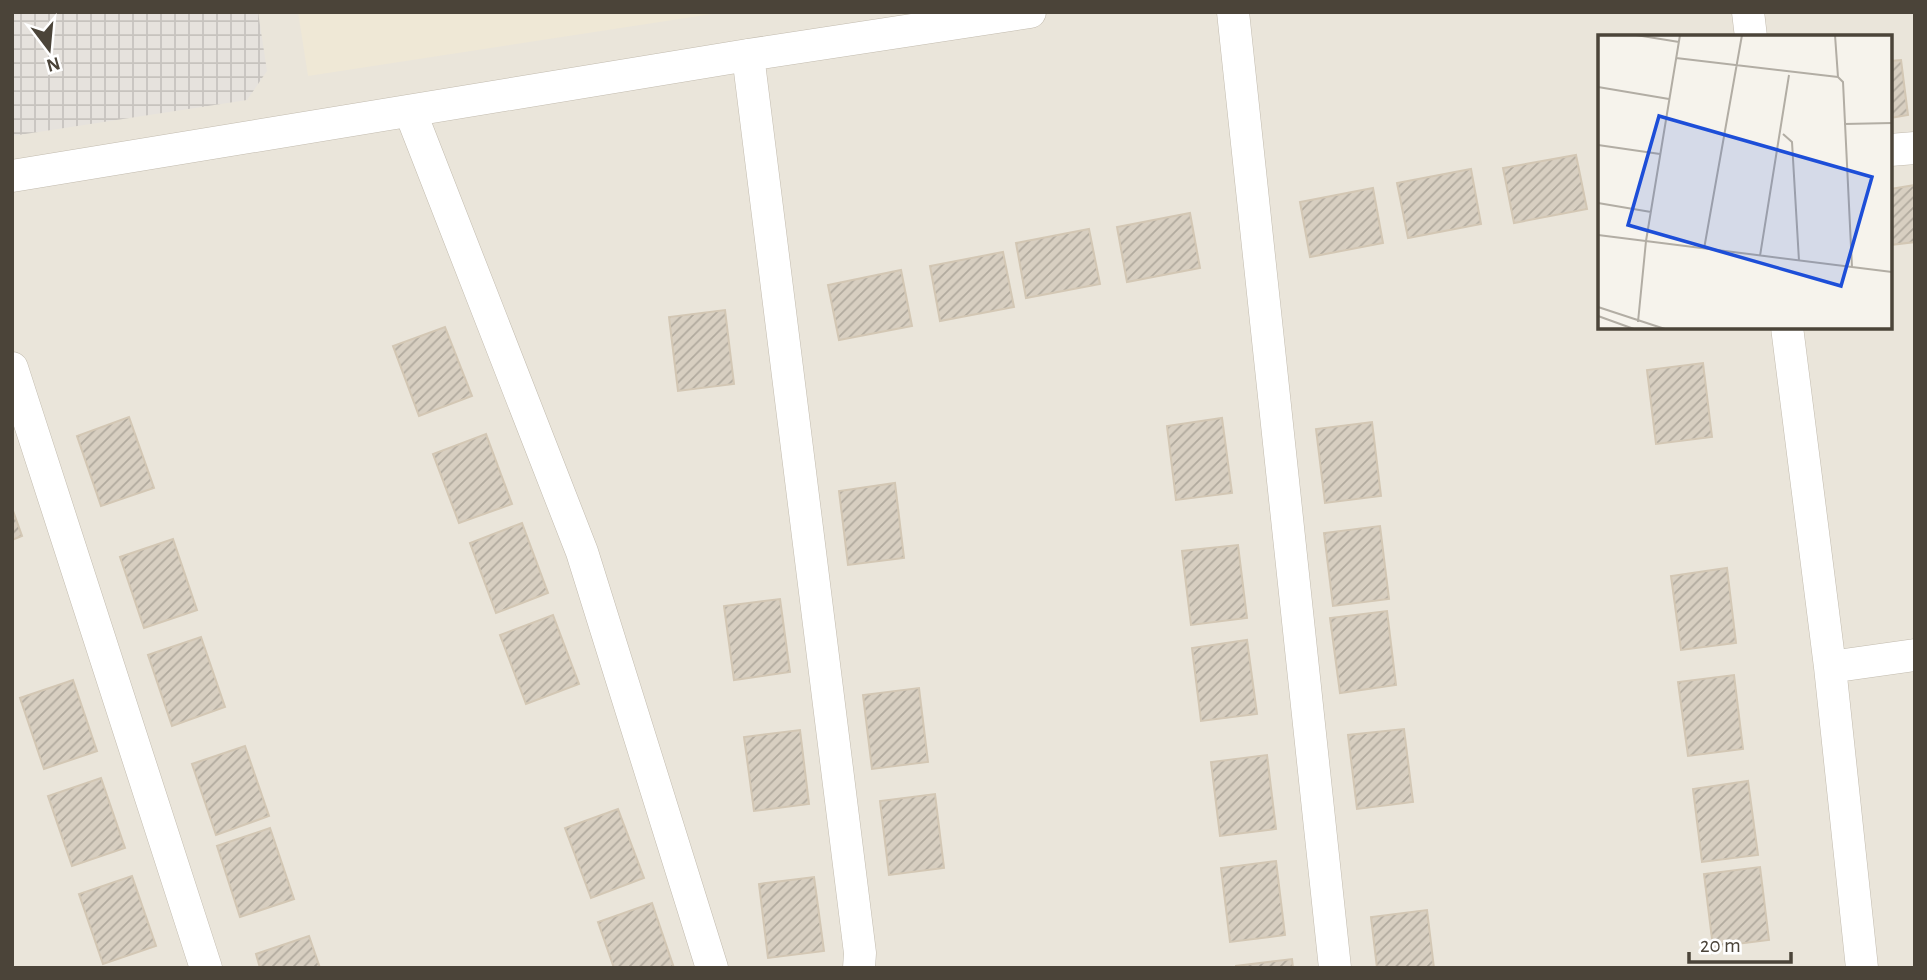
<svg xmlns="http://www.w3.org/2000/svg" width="1927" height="980" font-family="'Alegreya Sans',sans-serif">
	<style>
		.residential { fill: #eae5da; fill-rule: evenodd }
		.industrial { fill: url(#industrial-grid) }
		.education { fill: #efe8d6 }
		.building { fill: url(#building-hatch); stroke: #d3c7b4; stroke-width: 2 }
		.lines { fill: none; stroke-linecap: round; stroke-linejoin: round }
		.minor-casing { stroke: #c2bbae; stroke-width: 33 }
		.minor { stroke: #fff; stroke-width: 32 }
		.inset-road { fill: none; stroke: #b2ada4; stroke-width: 2 }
		.view { fill: #1d4ed8; fill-opacity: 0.15; stroke: #1d4ed8; stroke-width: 3.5 }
		.inset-edge { fill: none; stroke: #4b4439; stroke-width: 3.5 }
	</style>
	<defs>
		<pattern id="industrial-grid" width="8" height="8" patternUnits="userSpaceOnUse" patternTransform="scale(1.75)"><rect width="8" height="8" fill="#e6e2dd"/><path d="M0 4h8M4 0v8" fill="none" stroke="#c7c3be"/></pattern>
		<pattern id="building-hatch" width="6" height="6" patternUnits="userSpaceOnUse" patternTransform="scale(1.75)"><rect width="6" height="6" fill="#d8cfc1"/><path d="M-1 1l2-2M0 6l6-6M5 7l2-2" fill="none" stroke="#b1aa9e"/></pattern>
	</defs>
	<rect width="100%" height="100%" fill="#f6f3ec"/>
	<path class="residential" d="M12,12H1915V968H12ZM1600,37H1890V327H1600Z"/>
	<path class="industrial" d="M12,12H258L267,71L247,100L12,136Z"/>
	<path class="education" d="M298,12H725L308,76Z"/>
	<path class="building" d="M1901,60L1908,115L1890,118V61Z
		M1576,155L1587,209L1514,223L1503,168Z
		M1471,169L1481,224L1408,238L1397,183Z
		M1915,185V242L1890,245V189Z
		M1373,188L1383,243L1310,257L1300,202Z
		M1190,213L1200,268L1127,282L1117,227Z
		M1089,229L1100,284L1026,298L1016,243Z
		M1003,252L1014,307L940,321L930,266Z
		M901,270L912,326L839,340L828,285Z
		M725,310L734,384L678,391L669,317Z
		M445,327L472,396L419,416L393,346Z
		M1703,363L1712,437L1656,444L1647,370Z
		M129,417L154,488L101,506L77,436Z
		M1222,418L1232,493L1176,500L1167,426Z
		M1372,422L1381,496L1325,503L1316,429Z
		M486,434L512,504L459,523L433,454Z
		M895,483L904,558L848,565L839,491Z
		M12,508L22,536L12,540Z
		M522,523L548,593L496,613L470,543Z
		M1380,526L1389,599L1333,606L1324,533Z
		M173,539L197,610L144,628L120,557Z
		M1238,545L1247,618L1191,625L1182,551Z
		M1727,568L1736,643L1681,650L1671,576Z
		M780,599L790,672L734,680L724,606Z
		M1387,611L1396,685L1340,693L1330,618Z
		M553,615L579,684L526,704L500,635Z
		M201,637L225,707L172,726L148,655Z
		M1247,640L1257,714L1201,721L1192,648Z
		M1734,675L1743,749L1688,756L1678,682Z
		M73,680L97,751L44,769L20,698Z
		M919,688L928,762L872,769L863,695Z
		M1404,729L1413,802L1357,809L1348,735Z
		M800,730L809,804L754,811L744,737Z
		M245,746L269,816L216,835L192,764Z
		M1267,755L1276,829L1220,836L1211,762Z
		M101,778L125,848L72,866L48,796Z
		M1748,781L1758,855L1702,862L1693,789Z
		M935,794L944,868L889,875L880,801Z
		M618,809L644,878L591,898L565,828Z
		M270,828L294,899L240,917L217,846Z
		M1276,861L1285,935L1230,942L1221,868Z
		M1760,867L1769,940L1713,947L1704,874Z
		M132,876L156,946L103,964L79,894Z
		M814,877L824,951L768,958L759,884Z
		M652,903L674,968H614L598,922Z
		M1427,910L1434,968H1377L1371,917Z
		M309,936L320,968H260L256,954Z
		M1292,959L1293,968H1236V966Z"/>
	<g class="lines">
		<defs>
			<path id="minor" d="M1233,12L1335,968
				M1748,12L1751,37
				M748,55L860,953L859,968
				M410,111L582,552L712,968
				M1890,150L1915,148
				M12,176L748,55L1030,12
				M1787,327L1830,667L1862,968
				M12,368L206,968
				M1830,667L1915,655"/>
		</defs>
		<use href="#minor" class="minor-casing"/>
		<use href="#minor" class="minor"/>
	</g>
	<g transform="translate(1598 35)">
		<rect width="294" height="294" fill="#f6f3ec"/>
		<path class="inset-road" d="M38,0L81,7M237,0L240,42L245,47L254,232M78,23L240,42M0,52L71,64M246,89L294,88M185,99L194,107L201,226M0,110L62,119M0,168L53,177M0,200L294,237M106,214L144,0M162,221L191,40M0,272L67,294M0,281L36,294M40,287L48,206L82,0"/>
		<path class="view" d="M61,81L274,142L243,251L30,190Z"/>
		<rect width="294" height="294" class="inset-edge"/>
	</g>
	<rect width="1927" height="980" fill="none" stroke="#4b4439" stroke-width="28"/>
	<g transform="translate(49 49) rotate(164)" stroke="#ffffff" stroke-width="5" paint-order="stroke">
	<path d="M0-5L12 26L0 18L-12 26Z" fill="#4b4439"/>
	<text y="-10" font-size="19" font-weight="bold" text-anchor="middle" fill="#4b4439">N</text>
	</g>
	<path d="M1689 952v10h102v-10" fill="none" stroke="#4b4439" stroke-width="3.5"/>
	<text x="1700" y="952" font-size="21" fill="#4b4439" stroke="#ffffff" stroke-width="5" paint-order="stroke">20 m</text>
</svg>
